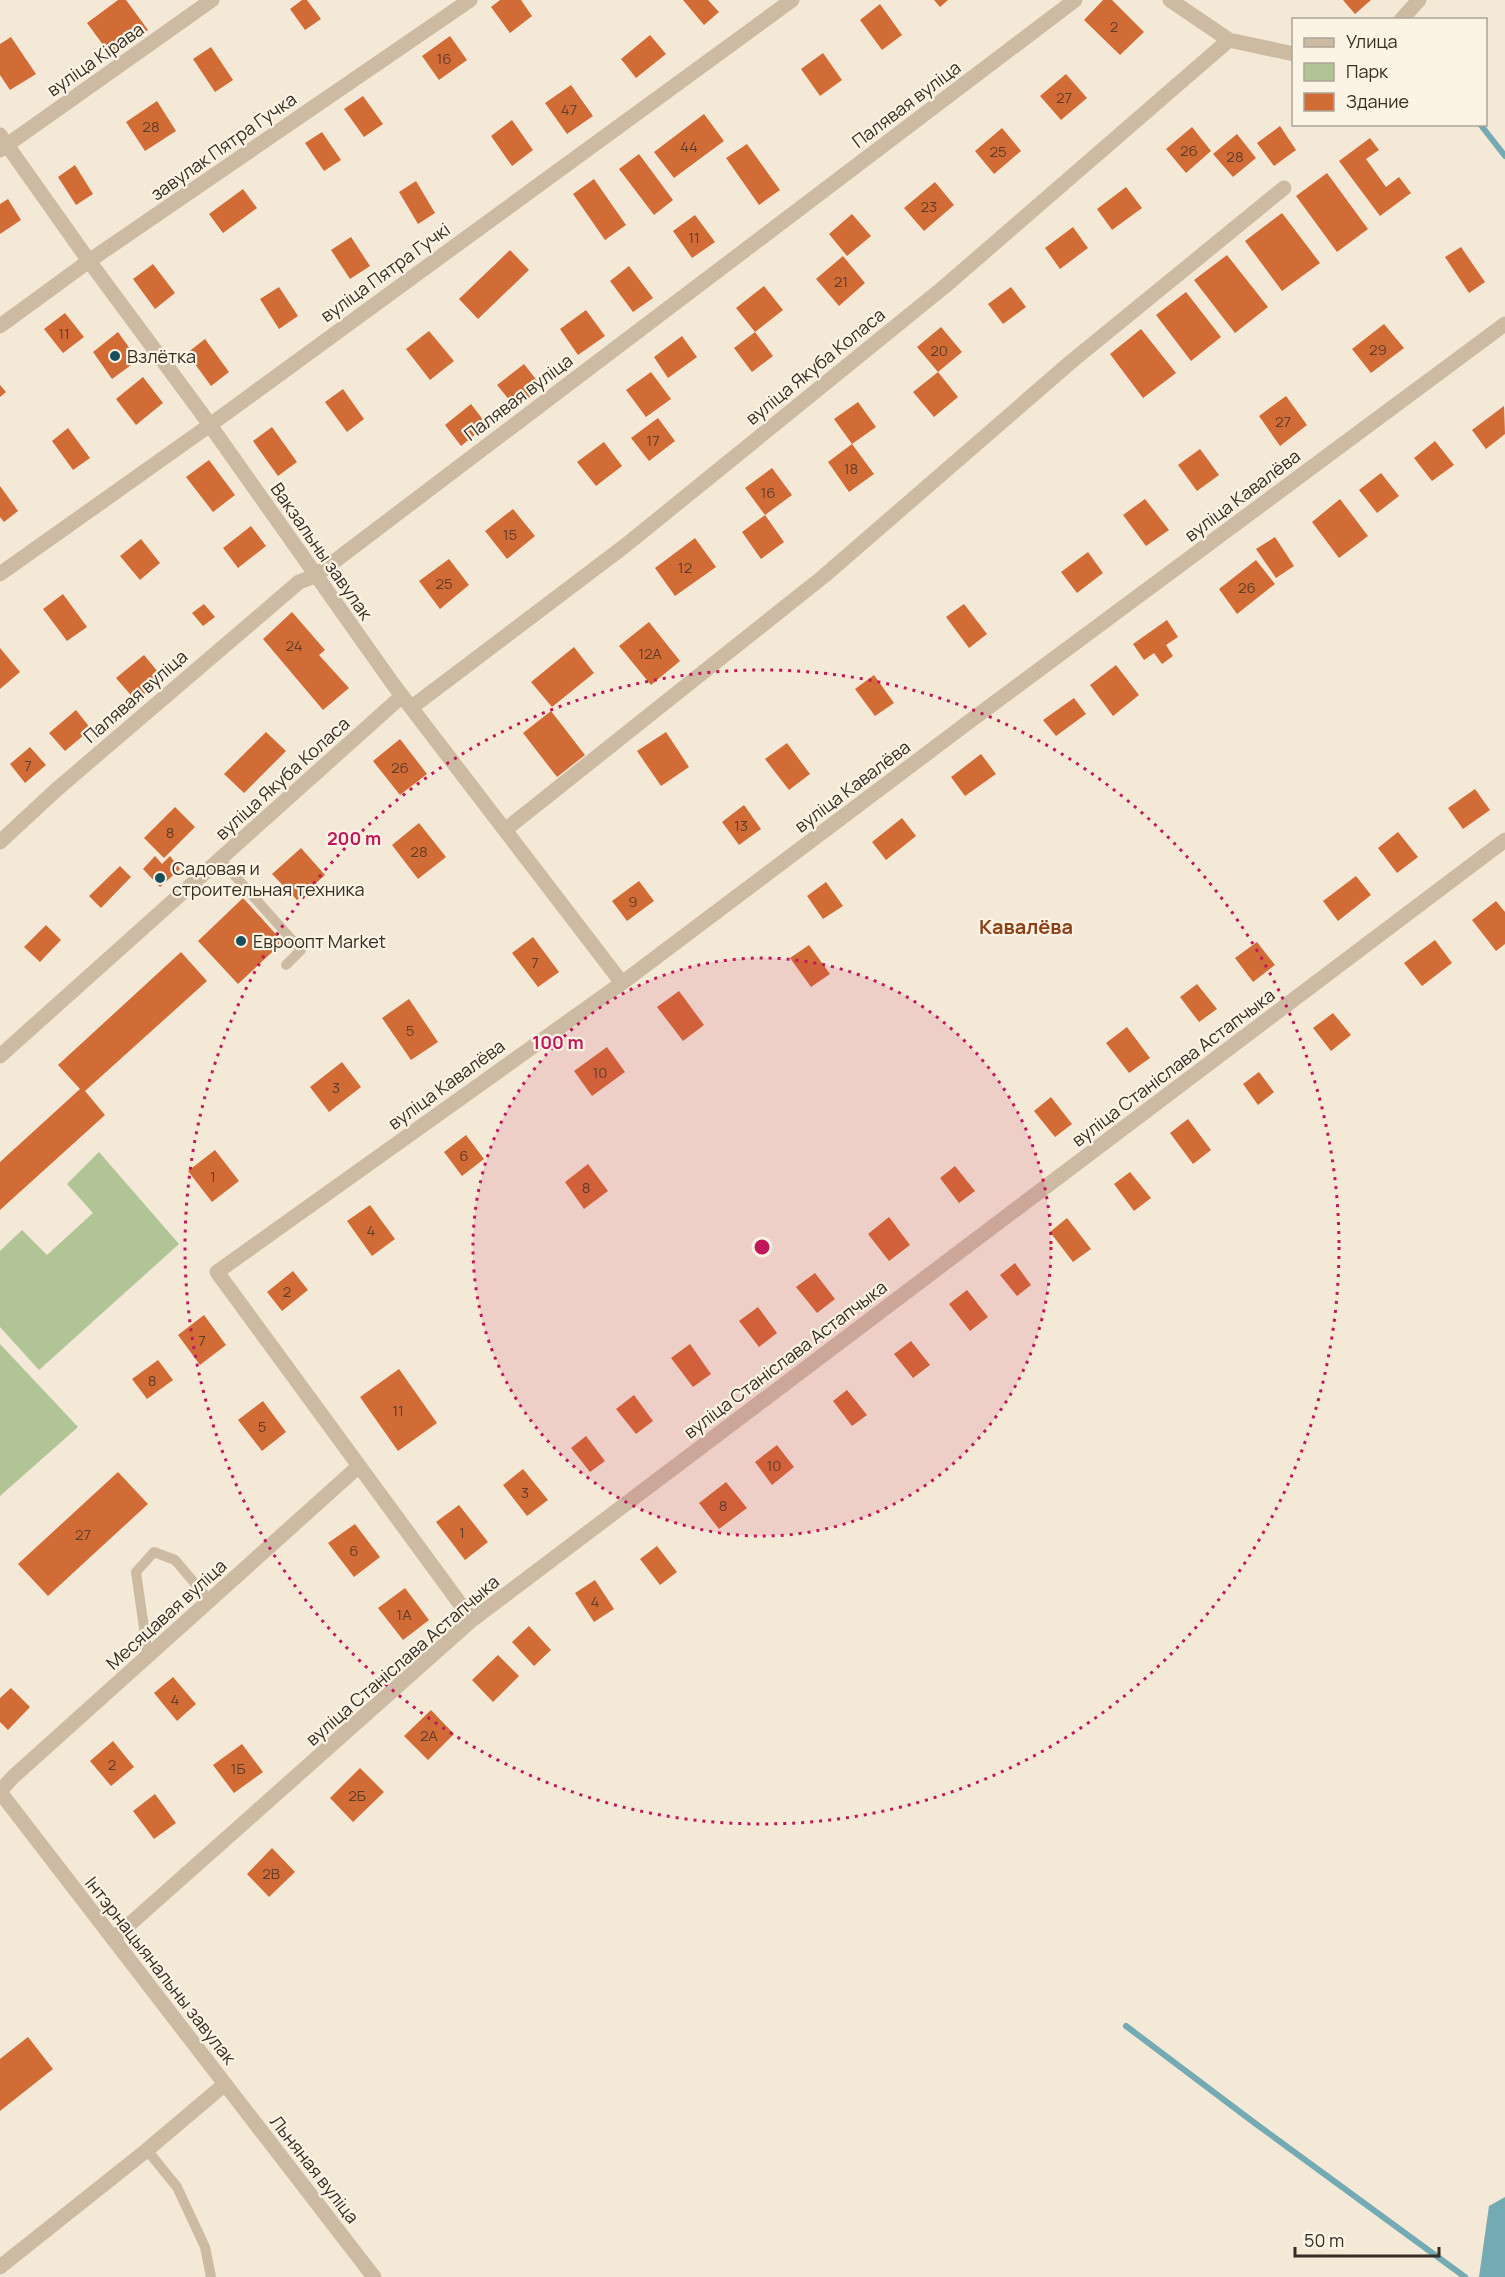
<svg xmlns="http://www.w3.org/2000/svg" width="1505" height="2277" font-family="Manrope,sans-serif">
	<style>
		.green { fill: #b0c496 }
		.water { fill: #74aab3 }
		.lines { fill: none; stroke-linecap: round; stroke-linejoin: round }
		.stream { stroke: #74aab3; stroke-width: 6 }
		.building { fill: #d26c37 }
		.service { stroke: #cdbaa2; stroke-width: 10 }
		.minor { stroke: #cdbaa2; stroke-width: 15 }
		.tertiary { stroke: #cdbaa2; stroke-width: 15 }
		.ring { fill: none; stroke: #c2185b; stroke-width: 3; stroke-dasharray: 3 6 }
		.poi-dot { fill: #17505c; stroke: #fbf3e4; stroke-width: 2 }
		.labels { text-anchor: middle; dominant-baseline: central; stroke-width: 4.5; stroke-linejoin: round; paint-order: stroke }
		.number-label { font-size: 15px; fill: #5e3d2a }
		.street-label { font-size: 18px; fill: #372d25; stroke: #fbf3e4 }
		.poi-label { font-size: 18px; fill: #372d25; stroke: #fbf3e4; text-anchor: start }
		.neighbourhood-label { font-size: 20px; font-weight: bold; fill: #8d3f17; stroke: #fbf3e4 }
		.centre { fill: #c2185b; stroke: #fbf3e4; stroke-width: 3 }
		.ring-label { font-size: 18px; text-anchor: middle; font-weight: bold; fill: #c2185b; stroke: #fbf3e4; stroke-width: 4.5; stroke-linejoin: round; paint-order: stroke }
	</style>
	<rect width="100%" height="100%" fill="#f4e9d7"/>
	<path class="green" d="M99,1152L179,1244L39,1370L0,1327V1251L22,1230L47,1255L93,1213L67,1184Z
		M0,1344L78,1427L0,1496Z"/>
	<path class="water" d="M1505,2197V2277H1479L1489,2206Z"/>
	<g class="lines">
		<path class="stream" d="M1480,124L1505,156
			M1126,2026L1252,2121L1465,2277"/>
	</g>
	<path class="building" d="M118,0H126L148,30L112,57L87,23Z
		M302,0H307L321,19L305,30L290,9Z
		M500,0H521L532,16L510,33L491,7Z
		M683,0H708L719,12L704,25Z
		M934,0H948L940,7Z
		M1103,0H1112L1144,32L1120,55L1084,20Z
		M1343,0H1371L1355,14Z
		M880,4L902,35L882,50L860,20Z
		M650,35L666,54L636,78L621,59Z
		M450,36L467,60L439,80L422,56Z
		M11,37L36,74L10,90L0,75V44Z
		M211,47L233,80L215,92L193,59Z
		M823,53L842,80L820,96L801,69Z
		M1066,74L1087,98L1061,120L1040,96Z
		M571,85L593,116L567,134L545,103Z
		M363,96L383,124L364,137L344,109Z
		M157,101L176,131L145,151L126,122Z
		M704,114L724,141L674,178L654,152Z
		M512,120L533,150L512,166L491,136Z
		M1280,126L1296,150L1274,166L1257,143Z
		M1192,127L1211,151L1186,173L1166,149Z
		M1002,128L1021,151L994,174L975,151Z
		M322,132L341,160L324,171L305,143Z
		M1237,134L1256,158L1233,177L1213,154Z
		M1370,138L1379,150L1366,159L1386,187L1399,177L1411,193L1380,216L1339,161Z
		M747,144L780,190L759,205L726,158Z
		M639,154L673,200L654,215L619,169Z
		M75,165L93,194L76,205L58,177Z
		M1327,173L1368,229L1337,252L1296,196Z
		M594,179L626,225L605,240L573,194Z
		M416,181L435,213L418,224L399,192Z
		M935,182L954,205L924,231L904,208Z
		M1126,187L1142,208L1112,230L1097,209Z
		M243,189L257,208L223,233L209,214Z
		M8,199L21,220L0,234V204Z
		M1282,213L1320,263L1282,291L1245,241Z
		M852,214L871,236L847,256L829,234Z
		M695,215L715,242L692,258L673,231Z
		M1073,227L1088,248L1060,269L1045,248Z
		M351,237L370,266L350,279L331,250Z
		M1461,247L1485,282L1469,293L1445,257Z
		M510,250L529,270L478,319L459,299Z
		M1227,255L1268,307L1235,333L1194,280Z
		M843,256L865,283L839,306L816,279Z
		M153,264L175,293L155,309L133,279Z
		M629,266L653,298L633,312L610,281Z
		M764,286L783,310L755,332L736,308Z
		M279,287L298,316L279,329L260,299Z
		M1011,287L1026,307L1003,324L988,304Z
		M1186,292L1221,337L1191,361L1156,315Z
		M586,310L605,336L578,355L560,329Z
		M65,313L84,337L63,353L44,329Z
		M1384,324L1404,348L1371,373L1352,349Z
		M941,327L962,352L938,372L958,397L934,417L913,392L938,372L917,347Z
		M1141,329L1176,373L1143,398L1110,354Z
		M429,331L454,361L430,380L406,349Z
		M118,332L138,360L112,379L93,352Z
		M755,332L773,356L752,372L734,348Z
		M682,336L697,357L668,378L654,357Z
		M205,339L229,372L211,386L187,353Z
		M524,364L542,387L516,408L497,385Z
		M651,372L671,399L646,417L626,390Z
		M143,377L163,403L136,425L116,399Z
		M0,385L6,392L0,397Z
		M343,389L364,419L347,432L325,402Z
		M1286,396L1307,425L1280,446L1259,416Z
		M858,402L876,427L852,444L834,419Z
		M471,404L487,425L461,446L445,425Z
		M1504,406L1505,434L1486,449L1472,430Z
		M658,418L675,441L649,461L631,438Z
		M272,427L297,462L278,476L253,441Z
		M68,428L90,458L73,470L52,441Z
		M1435,441L1454,465L1432,481L1414,458Z
		M604,442L622,466L596,486L577,462Z
		M852,444L874,474L849,492L828,462Z
		M1200,449L1219,475L1197,491L1178,465Z
		M209,460L235,495L213,512L186,477Z
		M772,468L792,495L765,515L745,488Z
		M1381,473L1399,496L1377,513L1359,490Z
		M0,486L18,511L4,522L0,517Z
		M1145,499L1169,530L1146,546L1123,515Z
		M1340,499L1368,536L1339,558L1312,522Z
		M513,509L535,536L507,559L485,531Z
		M765,515L784,542L761,559L742,532Z
		M251,526L266,546L238,568L223,548Z
		M1275,537L1294,566L1276,578L1256,549Z
		M695,538L716,567L675,596L655,568Z
		M141,539L160,563L140,580L120,556Z
		M1088,552L1103,573L1077,593L1061,572Z
		M449,559L469,585L440,609L419,581Z
		M1256,560L1275,584L1237,614L1219,589Z
		M63,594L87,627L67,641L43,609Z
		M204,604L215,617L203,626L192,613Z
		M964,604L987,634L969,648L946,617Z
		M292,612L325,650L319,655L349,688L323,710L263,639Z
		M1167,620L1178,637L1166,645L1173,656L1162,664L1154,653L1144,660L1133,644Z
		M649,622L680,661L651,685L619,646Z
		M574,647L594,673L552,707L531,682Z
		M0,648L20,672L0,689Z
		M144,655L163,678L136,701L116,678Z
		M1116,665L1139,695L1113,716L1090,685Z
		M874,675L894,703L875,716L855,689Z
		M1074,698L1086,714L1056,736L1043,720Z
		M76,710L91,729L65,751L49,733Z
		M551,711L585,755L557,777L523,733Z
		M266,732L286,751L244,793L224,774Z
		M666,732L689,767L661,786L637,751Z
		M400,739L427,774L400,795L373,761Z
		M787,743L810,774L789,790L765,759Z
		M30,747L46,765L25,783L10,764Z
		M981,754L996,774L965,796L951,777Z
		M1475,789L1490,810L1463,829L1448,808Z
		M744,805L761,829L739,845L722,822Z
		M175,807L195,827L164,858L144,838Z
		M902,818L916,836L886,860L872,842Z
		M419,823L446,857L418,879L392,845Z
		M1398,832L1418,857L1397,873L1378,848Z
		M301,848L325,875L297,900L272,874Z
		M155,856L162,864L170,856L180,869L160,887L143,869Z
		M120,866L131,877L101,908L89,896Z
		M1356,876L1371,895L1338,921L1323,901Z
		M639,881L654,901L627,921L612,901Z
		M826,882L843,906L823,919L807,896Z
		M243,898L283,942L238,984L198,941Z
		M1496,901L1505,912V944L1496,951L1472,920Z
		M46,925L61,940L40,962L24,947Z
		M533,937L559,972L538,987L512,953Z
		M1435,940L1452,963L1422,986L1404,963Z
		M1257,942L1275,965L1253,982L1235,958Z
		M809,945L830,974L811,987L790,958Z
		M181,952L207,981L85,1091L105,1115L0,1210V1162L80,1089L58,1065Z
		M1197,984L1217,1009L1199,1022L1180,997Z
		M679,991L704,1025L683,1041L657,1007Z
		M409,999L438,1042L411,1060L382,1018Z
		M1333,1013L1351,1035L1331,1051L1313,1028Z
		M1127,1027L1150,1058L1129,1073L1106,1043Z
		M607,1047L625,1072L592,1096L574,1071Z
		M342,1062L361,1087L329,1112L310,1087Z
		M1259,1072L1274,1092L1258,1105L1243,1084Z
		M1051,1097L1072,1124L1055,1137L1034,1111Z
		M1188,1119L1211,1150L1193,1164L1170,1133Z
		M466,1135L484,1159L462,1176L444,1152Z
		M215,1150L239,1181L212,1202L188,1171Z
		M588,1164L608,1191L584,1209L565,1182Z
		M955,1166L975,1191L959,1203L940,1178Z
		M1130,1172L1151,1198L1134,1211L1114,1184Z
		M370,1205L395,1239L372,1256L347,1221Z
		M889,1217L910,1245L889,1261L868,1234Z
		M1067,1218L1091,1249L1073,1262L1050,1232Z
		M1015,1263L1031,1285L1017,1296L1000,1275Z
		M293,1271L308,1290L282,1311L267,1292Z
		M815,1273L835,1299L817,1313L796,1287Z
		M967,1290L988,1317L970,1331L949,1304Z
		M758,1307L777,1333L759,1347L739,1321Z
		M204,1315L226,1345L200,1365L178,1335Z
		M911,1341L930,1365L913,1378L894,1354Z
		M690,1344L711,1374L693,1387L671,1358Z
		M158,1360L173,1380L147,1399L132,1379Z
		M399,1369L437,1423L398,1451L360,1397Z
		M847,1390L867,1415L852,1426L833,1401Z
		M634,1395L653,1421L636,1434L616,1409Z
		M263,1401L286,1432L262,1451L238,1420Z
		M586,1436L605,1461L590,1472L571,1448Z
		M777,1445L794,1467L772,1485L755,1462Z
		M523,1469L548,1500L527,1516L503,1485Z
		M118,1472L148,1504L48,1596L18,1564Z
		M726,1482L747,1508L719,1529L699,1503Z
		M459,1505L488,1542L465,1560L436,1522Z
		M355,1524L380,1557L354,1577L328,1543Z
		M657,1546L677,1572L660,1585L640,1559Z
		M595,1580L614,1609L594,1622L575,1593Z
		M405,1588L429,1620L403,1640L378,1608Z
		M529,1626L551,1650L534,1666L512,1642Z
		M498,1655L519,1676L493,1702L472,1680Z
		M173,1677L196,1704L177,1721L154,1693Z
		M11,1688L30,1707L8,1730L0,1722V1698Z
		M431,1710L454,1734L428,1760L404,1736Z
		M113,1741L134,1767L111,1786L90,1761Z
		M242,1744L263,1772L234,1793L213,1765Z
		M360,1768L384,1792L353,1822L330,1798Z
		M155,1794L176,1823L154,1839L133,1811Z
		M272,1848L295,1872L269,1897L247,1874Z
		M28,2037L53,2069L0,2111V2059Z"/>
	<g class="lines">
		<path class="service" d="M220,859L301,950L286,965
			M148,1656L136,1572L154,1552L175,1560L210,1601
			M147,2150L177,2187L205,2247L211,2277"/>
		<path class="minor" d="M1170,0L1229,40L1294,54
			M1401,20L1419,0
			M0,135L89,261L200,411L393,684L622,983
			M0,150L212,0
			M0,326L89,261L470,0
			M412,707L626,545L944,287L1229,40
			M505,830L824,576L1072,361L1284,188
			M0,842L56,790L299,582L315,576L1075,0
			M0,1056L402,696
			M472,1620L217,1272L622,983L970,721L1505,324
			M0,1791L14,1776L359,1466
			M0,1792L225,2084L147,2150L0,2267
			M113,1939L472,1620L1505,840
			M225,2084L374,2277"/>
		<path class="tertiary" d="M0,574L210,425L792,0"/>
	</g>
	<circle cx="762" cy="1247" r="289" fill="#c2185b" fill-opacity=".12"/>
	<g class="ring">
		<circle cx="762" cy="1247" r="289"/>
		<circle cx="762" cy="1247" r="577"/>
	</g>
	<g class="poi-dot">
		<circle cx="115" cy="356" r="6"/>
		<circle cx="160" cy="878" r="6"/>
		<circle cx="241" cy="941" r="6"/>
	</g>
	<g class="labels">
		<g class="number-label">
			<text x="1114" y="26">2</text>
			<text x="444" y="58">16</text>
			<text x="1064" y="97">27</text>
			<text x="569" y="109">47</text>
			<text x="151" y="126">28</text>
			<text x="689" y="146">44</text>
			<text x="1189" y="150">26</text>
			<text x="998" y="151">25</text>
			<text x="1235" y="156">28</text>
			<text x="929" y="206">23</text>
			<text x="694" y="237">11</text>
			<text x="841" y="281">21</text>
			<text x="64" y="333">11</text>
			<text x="1378" y="349">29</text>
			<text x="939" y="350">20</text>
			<text x="1283" y="421">27</text>
			<text x="653" y="440">17</text>
			<text x="851" y="468">18</text>
			<text x="768" y="492">16</text>
			<text x="510" y="534">15</text>
			<text x="685" y="567">12</text>
			<text x="444" y="583">25</text>
			<text x="1247" y="587">26</text>
			<text x="294" y="645">24</text>
			<text x="650" y="653">12А</text>
			<text x="28" y="765">7</text>
			<text x="400" y="767">26</text>
			<text x="741" y="825">13</text>
			<text x="170" y="832">8</text>
			<text x="419" y="851">28</text>
			<text x="633" y="901">9</text>
			<text x="535" y="962">7</text>
			<text x="410" y="1030">5</text>
			<text x="600" y="1072">10</text>
			<text x="336" y="1087">3</text>
			<text x="464" y="1155">6</text>
			<text x="213" y="1176">1</text>
			<text x="586" y="1187">8</text>
			<text x="371" y="1230">4</text>
			<text x="287" y="1291">2</text>
			<text x="202" y="1340">7</text>
			<text x="152" y="1380">8</text>
			<text x="398" y="1410">11</text>
			<text x="262" y="1426">5</text>
			<text x="774" y="1465">10</text>
			<text x="525" y="1492">3</text>
			<text x="723" y="1505">8</text>
			<text x="462" y="1532">1</text>
			<text x="83" y="1534">27</text>
			<text x="354" y="1550">6</text>
			<text x="595" y="1601">4</text>
			<text x="404" y="1614">1А</text>
			<text x="175" y="1699">4</text>
			<text x="429" y="1735">2А</text>
			<text x="112" y="1764">2</text>
			<text x="238" y="1768">1Б</text>
			<text x="357" y="1795">2Б</text>
			<text x="271" y="1873">2В</text>
		</g>
		<g class="street-label">
			<text transform="translate(95 59) rotate(-35)">вуліца Кірава</text>
			<text transform="translate(906 104) rotate(-37)">Палявая вуліца</text>
			<text transform="translate(223 146) rotate(-35)">завулак Пятра Гучка</text>
			<text transform="translate(385 272) rotate(-36)">вуліца Пятра Гучкі</text>
			<text transform="translate(815 366) rotate(-39)">вуліца Якуба Коласа</text>
			<text transform="translate(518 397) rotate(-37)">Палявая вуліца</text>
			<text transform="translate(1242 495) rotate(-37)">вуліца Кавалёва</text>
			<text transform="translate(322 551) rotate(55)">Вакзальны завулак</text>
			<text transform="translate(135 696) rotate(-41)">Палявая вуліца</text>
			<text transform="translate(282 778) rotate(-42)">вуліца Якуба Коласа</text>
			<text transform="translate(852 786) rotate(-37)">вуліца Кавалёва</text>
			<text transform="translate(1173 1067) rotate(-37)">вуліца Станіслава Астапчыка</text>
			<text transform="translate(446 1084) rotate(-36)">вуліца Кавалёва</text>
			<text transform="translate(785 1359) rotate(-37)">вуліца Станіслава Астапчыка</text>
			<text transform="translate(166 1614) rotate(-42)">Месяцавая вуліца</text>
			<text transform="translate(402 1660) rotate(-41)">вуліца Станіслава Астапчыка</text>
			<text transform="translate(161 1970) rotate(52)">Інтэрнацыянальны завулак</text>
			<text transform="translate(315 2169) rotate(52)">Льняная вуліца</text>
		</g>
		<g class="poi-label">
			<text x="127" y="356">Взлётка</text>
			<text x="172" y="868">Садовая и<tspan x="172" dy="21">строительная техника</tspan></text>
			<text x="253" y="941">Евроопт Market</text>
		</g>
		<g class="neighbourhood-label">
			<text x="1026" y="926">Кавалёва</text>
		</g>
	</g>
	<circle cx="762" cy="1247" r="9" class="centre"/>
	<g class="ring-label">
		<text x="354" y="845">200 m</text>
		<text x="558" y="1049">100 m</text>
	</g>
	<rect x="1292" y="18" width="195" height="108" fill="#fbf3e4" stroke="#ada498" stroke-width="1.5"/>
	<rect x="1304" y="38" width="30" height="9" fill="#cdbaa2" stroke="#ada498" stroke-width="1.5"/>
	<text x="1346" y="48" font-size="18" fill="#372d25">Улица</text>
	<rect x="1304" y="63" width="30" height="18" fill="#b0c496" stroke="#ada498" stroke-width="1.5"/>
	<text x="1346" y="78" font-size="18" fill="#372d25">Парк</text>
	<rect x="1304" y="93" width="30" height="18" fill="#d26c37" stroke="#ada498" stroke-width="1.5"/>
	<text x="1346" y="108" font-size="18" fill="#372d25">Здание</text>
	<path d="M1295 2247v9h144v-9" fill="none" stroke="#372d25" stroke-width="3"/>
	<text x="1304" y="2247" font-size="18" fill="#372d25" stroke="#fbf3e4" stroke-width="4.5" paint-order="stroke">50 m</text>
</svg>
